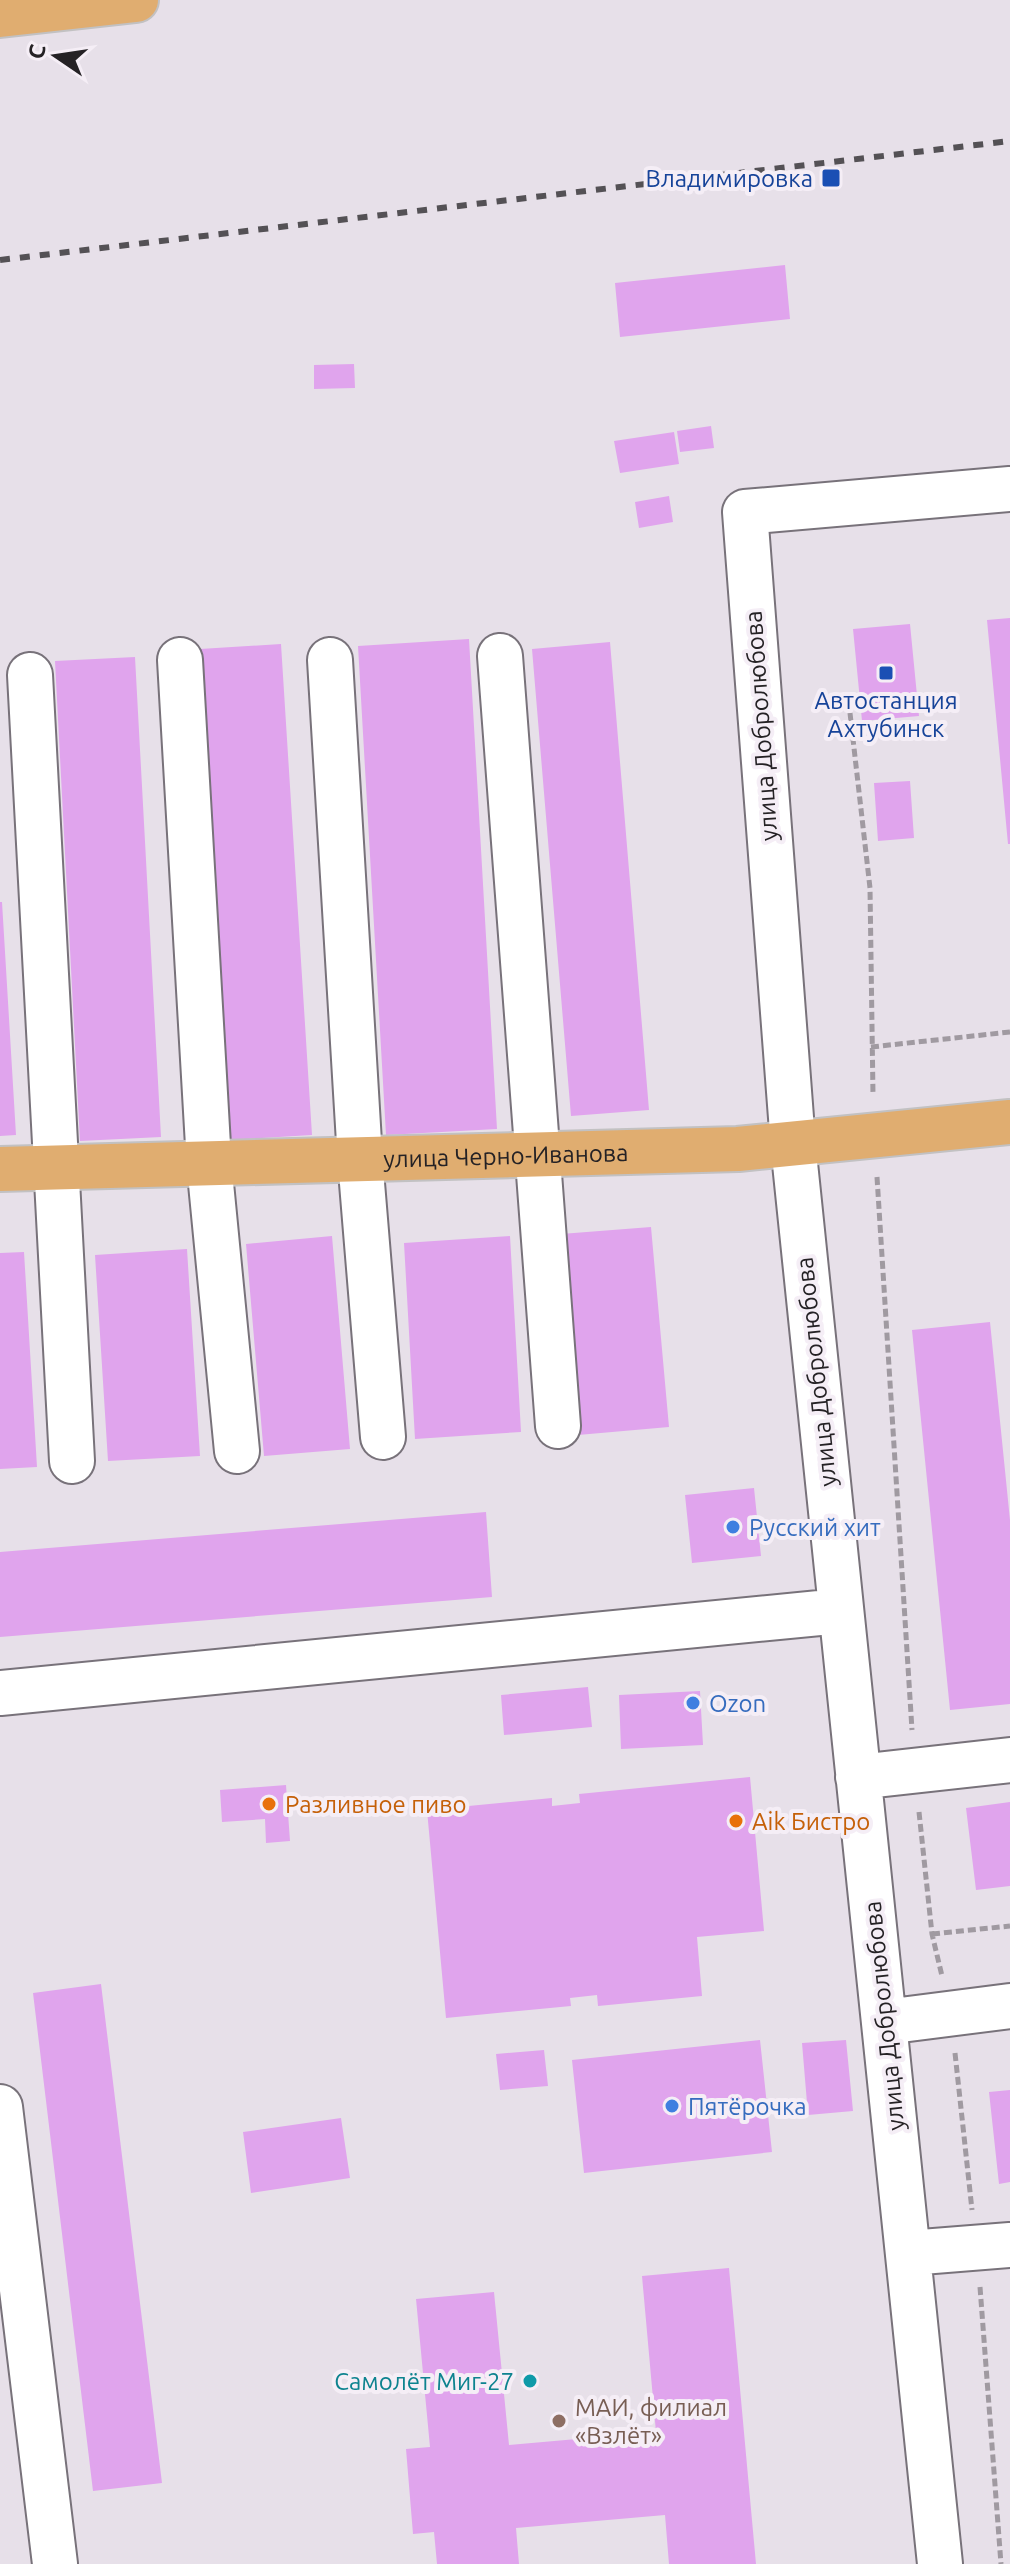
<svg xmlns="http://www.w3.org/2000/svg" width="1010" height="2564" font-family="Ubuntu,sans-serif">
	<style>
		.building { fill: #e0a4ed }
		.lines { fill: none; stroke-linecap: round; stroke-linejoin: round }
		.minor-casing { stroke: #78727a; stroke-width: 48 }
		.major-casing { stroke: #c2c1c2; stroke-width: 48 }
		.path { stroke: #a09aa1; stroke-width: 5; stroke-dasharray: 8 4; stroke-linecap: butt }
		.minor { stroke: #fff; stroke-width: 44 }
		.major { stroke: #e0ad70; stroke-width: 44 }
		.rail { stroke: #545155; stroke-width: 6; stroke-dasharray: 10 10; stroke-linecap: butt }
		.transit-dot { fill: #1a4fb4; stroke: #f5eef6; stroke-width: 3 }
		.shop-dot { fill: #3f7fe0; stroke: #f5eef6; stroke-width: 3 }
		.food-dot { fill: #e8710a; stroke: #f5eef6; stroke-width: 3 }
		.culture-dot { fill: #0f9aa8; stroke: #f5eef6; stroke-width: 3 }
		.education-dot { fill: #8d6e63; stroke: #f5eef6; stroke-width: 3 }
		.labels { text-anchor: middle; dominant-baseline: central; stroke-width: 8; stroke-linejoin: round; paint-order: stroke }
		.transit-label { font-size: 24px; fill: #164399; stroke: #f5eef6; text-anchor: end }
		.street-label { font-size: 24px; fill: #252225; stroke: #f5eef6 }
		.shop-label { font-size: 24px; fill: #366cbe; stroke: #f5eef6; text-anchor: start }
		.food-label { font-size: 24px; fill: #c56008; stroke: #f5eef6; text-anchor: start }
		.culture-label { font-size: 24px; fill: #0d838f; stroke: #f5eef6; text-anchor: end }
		.education-label { font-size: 24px; fill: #785e54; stroke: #f5eef6; text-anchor: start }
	</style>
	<rect width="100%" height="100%" fill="#e7e0e9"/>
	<path class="building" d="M785,265L790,319L620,337L615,283Z
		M354,364L355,388L314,389V365Z
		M711,426L714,448L680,452L677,431Z
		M674,432L679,464L620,473L614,441Z
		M669,496L673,522L639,528L635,502Z
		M1010,618V844H1008L987,620Z
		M910,624L919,716L862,721L853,629Z
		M469,639L497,1129L386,1135L358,646Z
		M610,642L649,1110L571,1116L532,649Z
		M281,644L312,1135L231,1140L200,649Z
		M135,657L161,1137L80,1141L55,661Z
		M910,781L914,838L878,841L874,783Z
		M0,902H2L16,1135L0,1136Z
		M651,1227L669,1427L578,1435L561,1234Z
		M332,1236L350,1449L264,1456L246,1244Z
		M510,1236L521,1432L415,1439L404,1243Z
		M187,1249L200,1456L108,1461L95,1255Z
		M24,1252L37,1467L0,1469V1253Z
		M990,1322L1010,1520V1704L950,1710L912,1330Z
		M754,1488L761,1556L692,1563L685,1495Z
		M486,1512L492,1597L0,1637V1552Z
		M588,1687L592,1727L504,1735L501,1695Z
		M700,1691L703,1745L621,1749L619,1695Z
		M750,1777L764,1931L697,1937L702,1996L598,2006L597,1995L570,1998L571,2006L446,2018L427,1810L552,1798V1806L580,1803L579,1794Z
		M286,1785L290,1841L266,1843L265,1819L222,1822L220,1790Z
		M1010,1802V1886L976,1890L966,1808Z
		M101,1984L162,2483L93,2491L33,1993Z
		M760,2040L772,2152L584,2173L572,2060Z
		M846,2040L853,2111L808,2115L802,2043Z
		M544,2050L548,2086L500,2090L496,2054Z
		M1010,2090V2182L999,2184L989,2092Z
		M341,2118L350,2178L251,2193L243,2132Z
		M729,2268L756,2564H669L665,2515L516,2528L519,2564H437L434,2532L413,2534L406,2449L430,2447L416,2299L494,2292L509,2445L656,2432L642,2276Z"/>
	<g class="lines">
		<defs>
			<path id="minor" d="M500,656L558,1426
				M180,660L209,1163L237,1451
				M330,660L360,1159L383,1437
				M30,675L72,1461
				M0,1693L840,1611
				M858,1777L1010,1760
				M885,2022L1010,2006
				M0,2107L55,2564
				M909,2253L1010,2245
				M940,2564L793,1144L745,512L1010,489"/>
			<g id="major">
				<path d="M0,15L136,0"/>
				<path id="s1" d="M0,1169L738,1149L1010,1122"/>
			</g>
		</defs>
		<use href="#minor" class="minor-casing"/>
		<use href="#major" class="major-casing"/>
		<path class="path" d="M850,713L870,888L873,1095
			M871,1047L1010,1032
			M877,1177L912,1730
			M919,1812L932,1934L942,1976
			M932,1934L1010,1926
			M955,2053L972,2210
			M980,2287L1001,2564"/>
		<use href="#minor" class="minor"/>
		<use href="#major" class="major"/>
		<path class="rail" d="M0,260L1010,141"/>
	</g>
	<g class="transit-dot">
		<rect x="821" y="168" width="20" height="20" rx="4"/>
		<rect x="878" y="665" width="16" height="16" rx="4"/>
	</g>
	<g class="shop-dot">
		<circle cx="733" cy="1527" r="8"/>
		<circle cx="693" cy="1703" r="8"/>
		<circle cx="672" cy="2106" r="8"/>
	</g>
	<g class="food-dot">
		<circle cx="269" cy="1804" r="8"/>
		<circle cx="736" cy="1821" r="8"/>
	</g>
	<circle class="culture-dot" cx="530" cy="2381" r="8"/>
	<circle class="education-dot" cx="559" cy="2421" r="8"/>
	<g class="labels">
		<g class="transit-label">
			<text x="813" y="178">Владимировка</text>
			<text x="886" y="700" text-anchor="middle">Автостанция<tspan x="886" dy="28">Ахтубинск</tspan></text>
		</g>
		<g class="street-label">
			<text transform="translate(761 726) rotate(-94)">улица Добролюбова</text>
			<text stroke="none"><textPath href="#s1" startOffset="506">улица Черно-Иванова</textPath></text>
			<text transform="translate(816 1372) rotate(-96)">улица Добролюбова</text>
			<text transform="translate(884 2016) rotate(-96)">улица Добролюбова</text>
		</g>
		<g class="shop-label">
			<text x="749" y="1527">Русский хит</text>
			<text x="709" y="1703">Ozon</text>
			<text x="688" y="2106">Пятёрочка</text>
		</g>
		<g class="food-label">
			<text x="285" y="1804">Разливное пиво</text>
			<text x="752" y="1821">Aik Бистро</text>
		</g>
		<g class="culture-label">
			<text x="514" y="2381">Самолёт Миг-27</text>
		</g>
		<g class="education-label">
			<text x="575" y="2407">МАИ, филиал<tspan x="575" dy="28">«Взлёт»</tspan></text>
		</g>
	</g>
	<g transform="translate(56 56) rotate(283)" stroke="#f5eef6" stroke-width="6" paint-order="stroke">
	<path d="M0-6L14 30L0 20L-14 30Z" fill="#252225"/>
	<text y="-12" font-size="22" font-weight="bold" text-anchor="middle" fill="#252225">С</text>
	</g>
</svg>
